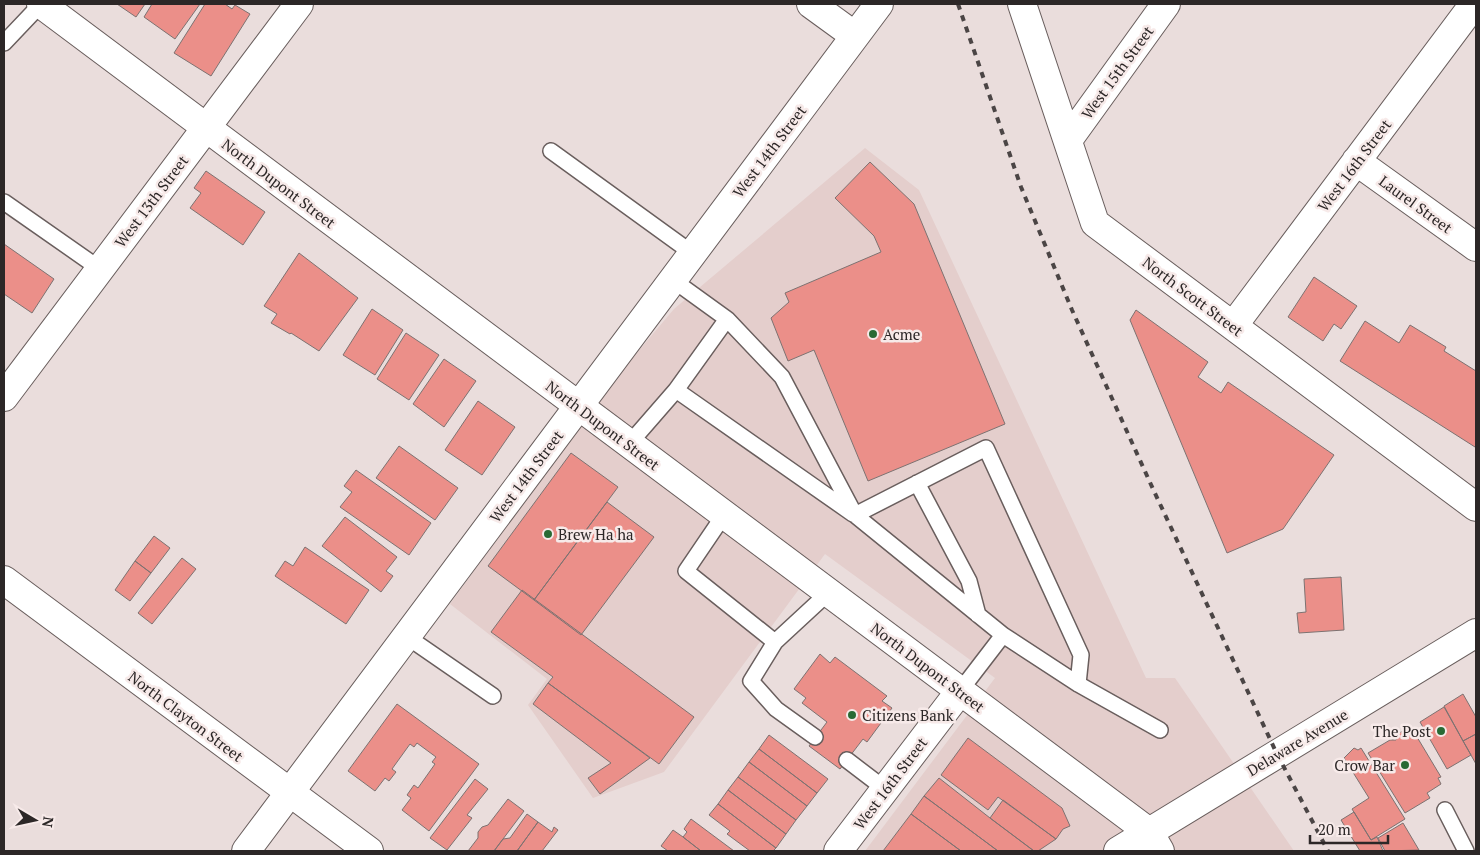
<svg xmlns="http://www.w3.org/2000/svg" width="1480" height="855" font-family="'PT Serif',serif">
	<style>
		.built { fill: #e4cecc }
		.building { fill: #eb8f89; stroke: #7d7271 }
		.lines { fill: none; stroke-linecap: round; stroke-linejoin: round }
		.lane-casing { stroke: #695e5d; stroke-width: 18 }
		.street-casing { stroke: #695e5d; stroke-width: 30 }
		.secondary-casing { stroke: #695e5d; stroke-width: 30 }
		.lane { stroke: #fff; stroke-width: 15 }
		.street { stroke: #fff; stroke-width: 28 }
		.secondary { stroke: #fff; stroke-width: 28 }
		.rail { stroke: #4b4545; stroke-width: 4; stroke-dasharray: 6 6; stroke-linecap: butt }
		.poi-dot { fill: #296a34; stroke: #f7eae9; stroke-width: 2 }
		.labels { text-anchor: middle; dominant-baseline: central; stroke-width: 5; stroke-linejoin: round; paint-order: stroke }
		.street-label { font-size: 15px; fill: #2c2727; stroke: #f7eae9 }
		.poi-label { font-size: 15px; fill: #2c2727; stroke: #f7eae9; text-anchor: start }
	</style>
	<rect width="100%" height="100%" fill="#eadddc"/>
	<path class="built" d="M865,148L919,190L1146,678H1175L1294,851H865L995,678L825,554L664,772L593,798L528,705L547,679L450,604L603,393L674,309Z"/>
	<path class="building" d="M117,4H145L136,17Z
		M152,4H200L175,39L144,17Z
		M205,4H225L232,9L235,5L250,14L211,76L174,53Z
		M870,162L914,204L1005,424L868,481L814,350L788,361L771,318L789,302L785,293L881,252L874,236L835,198Z
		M206,171L265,212L243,245L190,208L201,193L194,188Z
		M4,244L54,279L32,313L4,294Z
		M299,253L358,298L319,351L291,333L290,334L271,323L277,314L264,306Z
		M1314,277L1357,306L1341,329L1334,324L1323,341L1288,317Z
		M372,309L403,330L375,375L343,355Z
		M1136,310L1208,362L1198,377L1221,393L1228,382L1334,455L1283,529L1227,553L1130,320Z
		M1365,321L1399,343L1410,325L1446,347L1444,351L1476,371V444L1475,447L1340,361Z
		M406,333L439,355L409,400L377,379Z
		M444,359L476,381L444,427L413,404Z
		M478,401L515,427L482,475L445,450Z
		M399,446L458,488L435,520L376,478Z
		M571,453L618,487L534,600L488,566Z
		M356,470L431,523L409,555L340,507L352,492L344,486Z
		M607,502L654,537L581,635L534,600Z
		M345,517L397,557L386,571L393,576L381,592L322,546Z
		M154,536L170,548L151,573L135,561Z
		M305,547L369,590L346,624L275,576L285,561L293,566Z
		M182,558L196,569L152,624L138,613Z
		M135,561L151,573L130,601L115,590Z
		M1341,577L1344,630L1299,633L1297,613L1306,612L1304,579Z
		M522,590L694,717L659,764L548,683L553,677L491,632Z
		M820,654L830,663L835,657L887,696L882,701L892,708L867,742L863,739L840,769L809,746L827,722L802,703L806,698L794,689Z
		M548,683L650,758L600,794L588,778L611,763L533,704Z
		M1463,694L1476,717V734L1463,741L1444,706Z
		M397,704L479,764L429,831L402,810L411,798L407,795L414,785L418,788L435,764L432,762L436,757L417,743L414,747L410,744L392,769L396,772L389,781L385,778L375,791L348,771Z
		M1444,707L1471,755L1447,769L1420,722Z
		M1411,727L1441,777L1438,778L1441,784L1427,793L1430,798L1405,813L1368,753L1390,740H1396L1397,734L1403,731H1409Z
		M1476,734V764L1463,741Z
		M769,735L828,779L817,793L759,749Z
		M968,738L1062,808L1070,826L1063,829L1056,839L998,797L988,810L941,775Z
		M1354,748L1358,750L1361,748L1405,819L1371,840L1352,809L1369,798L1344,758Z
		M759,749L817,793L807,806L749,762Z
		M749,762L807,806L796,820L738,777Z
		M738,777L796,820L786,834L728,790Z
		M939,778L990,818L1034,851H998L924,796Z
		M475,779L488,789L467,815L472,818L447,850L430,838Z
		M728,790L786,834L776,848L718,804Z
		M924,796L998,851H961L911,814Z
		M508,799L524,811L494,851H468L478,838V832L482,827L488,825Z
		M1003,800L1056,839L1038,851H1034L990,818Z
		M718,804L776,848L773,851H750L727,834L730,831L709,815Z
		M1354,812L1371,840L1377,837L1383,851H1360L1341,820Z
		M527,814L538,822L517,851H494L503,839L510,838Z
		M911,814L961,851H883Z
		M691,819L734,851H701L683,837L687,832L684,829Z
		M538,822L552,832L554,827L558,830L542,851H517Z
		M1403,823L1419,850L1385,851L1378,838Z
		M673,830L683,837L701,851H668L661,846Z"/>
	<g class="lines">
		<defs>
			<path id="lane" d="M4,43L41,4
				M551,151L692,253
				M4,202L100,269
				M673,280L727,319
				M676,390L727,319L782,377L855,515
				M629,444L676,390L853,514
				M917,483L969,581L978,615
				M724,515L686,571L775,642L828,593
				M1003,635L855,515L986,448L1081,655L1078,684
				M406,636L493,696
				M775,642L751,681L776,709L815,737
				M960,691L1003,635L1078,684L1160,730
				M847,760L885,789
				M1445,810L1466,851"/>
			<path id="street" d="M811,4L855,36
				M1022,4L1095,223L1476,507
				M1068,140L1166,4
				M1356,161L1476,247
				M1233,326L1474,4
				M4,397L299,4
				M246,851L879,4
				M838,851L960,691"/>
			<path id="secondary" d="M41,4L1149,832L1160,851
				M4,580L369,851
				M1118,851L1476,633"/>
		</defs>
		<use href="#lane" class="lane-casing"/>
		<use href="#street" class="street-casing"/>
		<use href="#secondary" class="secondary-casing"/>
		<use href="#lane" class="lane"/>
		<use href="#street" class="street"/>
		<use href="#secondary" class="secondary"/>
		<path class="rail" d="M958,4L1021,187L1072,310L1153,489L1277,754L1328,851"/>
	</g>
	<g class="poi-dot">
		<circle cx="873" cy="334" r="5"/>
		<circle cx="548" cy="534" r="5"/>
		<circle cx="852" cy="715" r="5"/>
		<circle cx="1441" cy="731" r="5"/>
		<circle cx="1405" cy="765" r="5"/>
	</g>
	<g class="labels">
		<g class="street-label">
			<text transform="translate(1117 72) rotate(-54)">West 15th Street</text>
			<text transform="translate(769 151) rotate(-53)">West 14th Street</text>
			<text transform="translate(1354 165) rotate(-53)">West 16th Street</text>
			<text transform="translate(279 183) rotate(37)">North Dupont Street</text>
			<text transform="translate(151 201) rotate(-53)">West 13th Street</text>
			<text transform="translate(1416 204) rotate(36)">Laurel Street</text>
			<text transform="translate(1193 296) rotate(37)">North Scott Street</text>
			<text transform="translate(603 425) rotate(37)">North Dupont Street</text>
			<text transform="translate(526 476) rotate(-53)">West 14th Street</text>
			<text transform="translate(928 667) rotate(37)">North Dupont Street</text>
			<text transform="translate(186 716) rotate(37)">North Clayton Street</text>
			<text transform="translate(1297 742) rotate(-31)">Delaware Avenue</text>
			<text transform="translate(890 783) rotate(-53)">West 16th Street</text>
		</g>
		<g class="poi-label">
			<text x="883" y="334">Acme</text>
			<text x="558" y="534">Brew Ha ha</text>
			<text x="862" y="715">Citizens Bank</text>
			<text x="1431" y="731" text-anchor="end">The Post</text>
			<text x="1395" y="765" text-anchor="end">Crow Bar</text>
		</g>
	</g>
	<rect width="1480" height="855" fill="none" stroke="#2c2727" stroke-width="10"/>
	<g transform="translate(35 820) rotate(99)" stroke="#f7eae9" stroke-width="4" paint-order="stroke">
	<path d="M0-4L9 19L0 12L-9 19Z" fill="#2c2727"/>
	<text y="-8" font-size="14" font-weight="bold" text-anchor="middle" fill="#2c2727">N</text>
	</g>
	<path d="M1310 835v8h78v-8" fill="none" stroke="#2c2727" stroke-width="2.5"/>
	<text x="1318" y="835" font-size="15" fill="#2c2727" stroke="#f7eae9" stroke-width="4" paint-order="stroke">20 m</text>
</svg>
